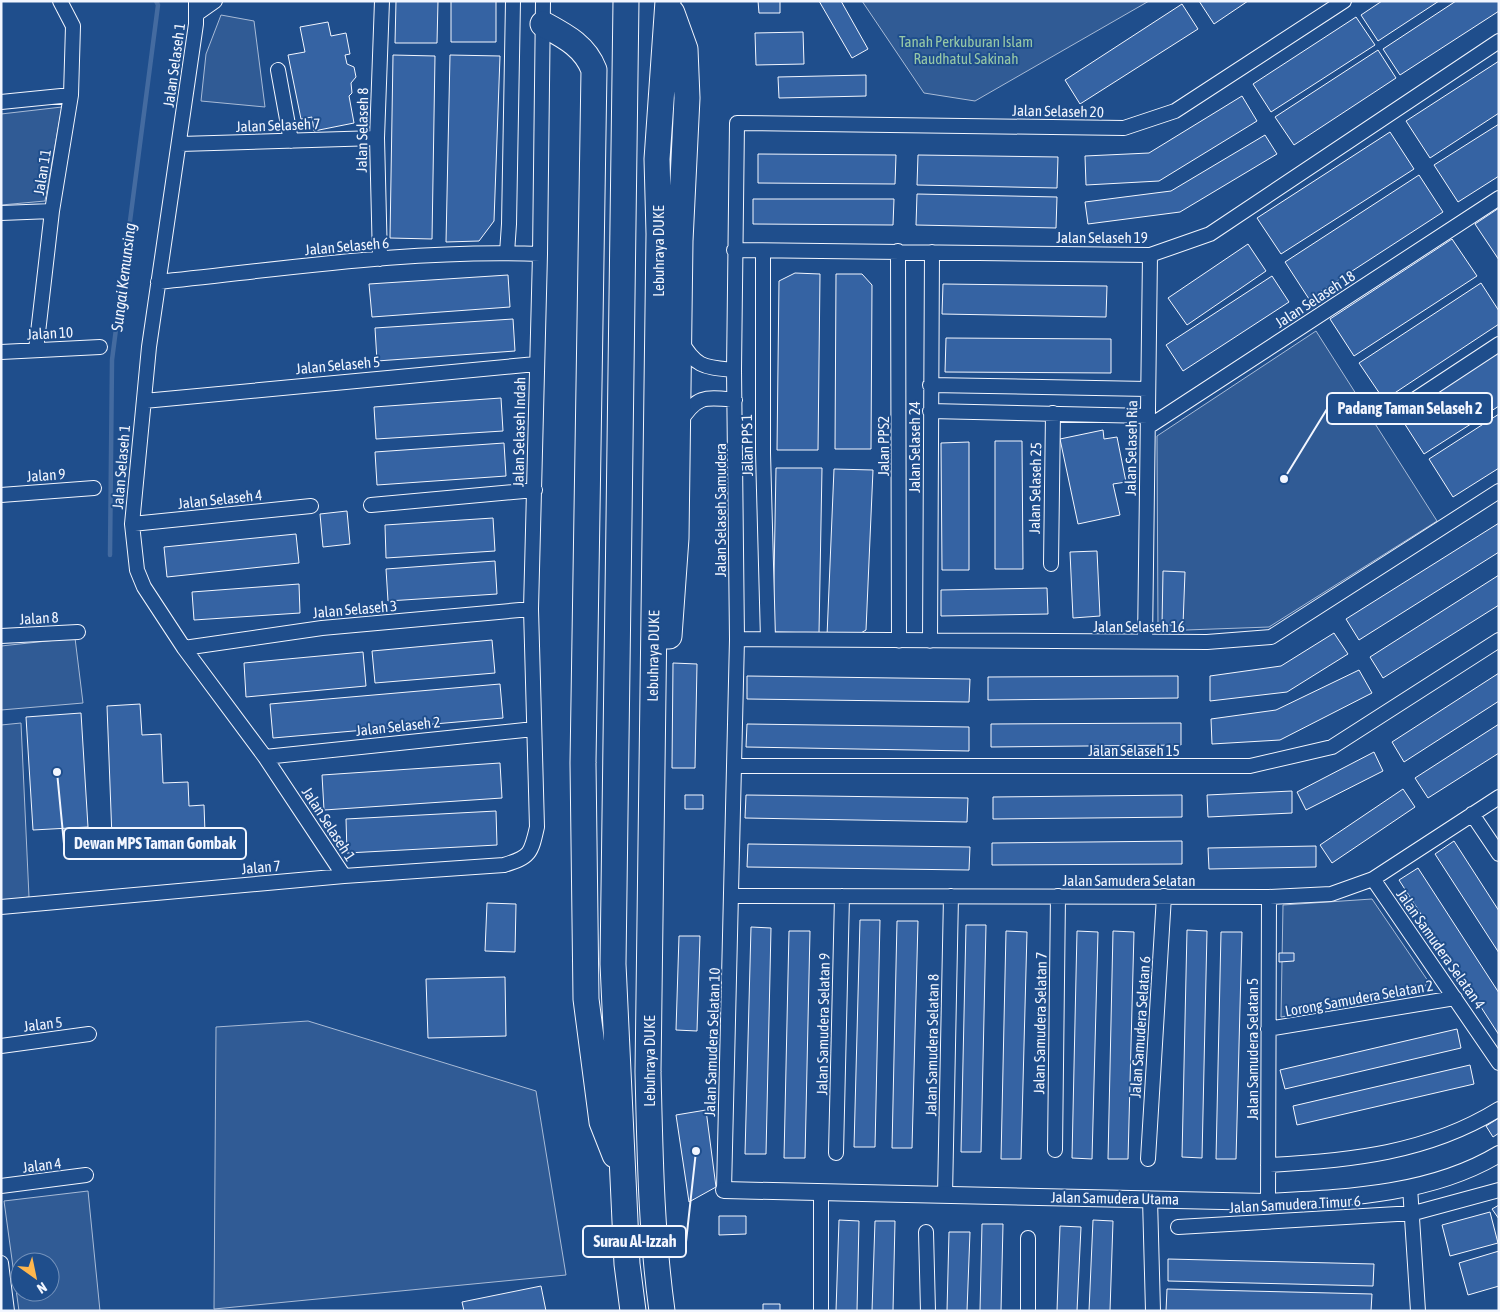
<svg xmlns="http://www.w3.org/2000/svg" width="1500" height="1312" font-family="'Asap Condensed',sans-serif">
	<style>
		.built { fill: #305b95; stroke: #a8bbd7; fill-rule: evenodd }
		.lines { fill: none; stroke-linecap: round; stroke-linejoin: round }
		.stream { stroke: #446ba0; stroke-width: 4.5 }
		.building { fill: #3563a3; stroke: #f2f6ff }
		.minor-casing { stroke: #f2f6ff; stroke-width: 16 }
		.tertiary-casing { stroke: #f2f6ff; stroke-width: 18 }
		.motorway-casing { stroke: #f2f6ff; stroke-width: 27 }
		.minor { stroke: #1f4e8c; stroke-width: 14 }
		.tertiary { stroke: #1f4e8c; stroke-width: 16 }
		.motorway { stroke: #1f4e8c; stroke-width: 25 }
		.labels { text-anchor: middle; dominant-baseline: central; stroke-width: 4; stroke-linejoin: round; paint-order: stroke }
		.park-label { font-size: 15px; fill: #97c8a6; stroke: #1f4e8c }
		.street-label { font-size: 15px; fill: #f2f6ff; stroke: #1f4e8c }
		.water-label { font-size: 16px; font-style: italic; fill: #f2f6ff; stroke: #1f4e8c }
		.leader { fill: none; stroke: #f2f6ff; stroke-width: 2 }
		.callout-dot { fill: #f2f6ff; stroke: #1f4e8c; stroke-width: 2 }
		.callout { fill: #1f4e8c; stroke: #f2f6ff; stroke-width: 2 }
		.callout-label { font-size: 16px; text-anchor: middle; font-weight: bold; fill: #f2f6ff }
	</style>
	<rect width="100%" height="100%" fill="#1f4e8c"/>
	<path class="built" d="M862,1H1149L975,101L924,93Z
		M221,15L254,21L265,107L201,101L206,54Z
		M62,107L45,201L1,205V114Z
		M1316,331L1437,521L1269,627L1158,631L1157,436Z
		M75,638L83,703L1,710V646Z
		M21,723L29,897L1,901V725Z
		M1372,899L1428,981L1421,993L1281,1017L1283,905Z
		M308,1021L536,1091L566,1275L214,1309L216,1027Z
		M88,1191L100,1311H19L4,1201ZM20,1262H50V1292H20Z"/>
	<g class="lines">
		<path class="stream" d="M110,555L112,360L158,5L156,1"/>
	</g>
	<path class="building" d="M396,1H438L437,43H395Z
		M451,1H496V42H451Z
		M758,1H780V13H759Z
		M819,1H841L868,49L852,58Z
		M1199,1H1248L1214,24Z
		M1382,1H1439L1378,41L1361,15Z
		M1456,1H1499V11L1400,75L1383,49Z
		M1182,4L1198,29L1080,104L1065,80Z
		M1356,17L1375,45L1271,112L1253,84Z
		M328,22L331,36L346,33L350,54L345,55L347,64L354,67L356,77L351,83L352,93L349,96L354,123L314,131L312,117L301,119L288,55L305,52L300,27Z
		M803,32L804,64L756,65L755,33Z
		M1378,50L1396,78L1294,145L1275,117Z
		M393,55L435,56L432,239L390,238Z
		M450,55L500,56L494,221L479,241L446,242Z
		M1499,61V113L1430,158L1406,121Z
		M866,75V96L779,98L778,77Z
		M1242,96L1257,121L1159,181L1086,185L1085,156L1149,153Z
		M1499,124V176L1458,202L1434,165Z
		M1390,132L1414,169L1281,254L1257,218Z
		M1265,135L1277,154L1180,212L1088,224L1085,202L1171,191Z
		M758,154L896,155L895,184L758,183Z
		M918,155L1058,157L1057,188L917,185Z
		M1419,175L1443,212L1309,299L1285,262Z
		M917,194L1057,197L1056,228L916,225Z
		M753,199H894L893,225L753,224Z
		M1499,208V260L1475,224Z
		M1452,239L1477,276L1354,356L1330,319Z
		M1248,244L1266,271L1187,325L1168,298Z
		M795,273L820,274L818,450H777L779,281Z
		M836,274H862L872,285L871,449H835Z
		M508,275L510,307L372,317L369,284Z
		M1272,276L1289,302L1183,371L1166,345Z
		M1481,283L1499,311V324L1384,400L1359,363Z
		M943,284L1107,286L1106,317L942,314Z
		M513,319L515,351L377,361L375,328Z
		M946,338L1111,339V373L945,372Z
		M1499,352V406L1424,454L1399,415Z
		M501,398L503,431L376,439L374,407Z
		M1499,414V468L1453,497L1429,459Z
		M1103,430L1104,439L1117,437L1126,482L1113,484L1120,515L1078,524L1060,439Z
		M995,441H1022L1023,569H995Z
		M969,442V570H942L941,443Z
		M504,443L506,476L377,485L375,452Z
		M776,468H822L819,633L773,632Z
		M834,469L873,470L866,630L854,637L827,636Z
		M347,511L350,544L323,547L320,514Z
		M493,518L495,551L386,558L385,525Z
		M1499,523V552L1359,640L1346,619Z
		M296,534L299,563L167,577L164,547Z
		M1097,551L1100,616L1073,618L1070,552Z
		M495,561L497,594L388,601L386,569Z
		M1163,571L1185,572L1183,625H1162Z
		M1499,575V605L1383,678L1370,657Z
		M299,584L300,613L194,620L192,592Z
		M1047,588L1048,614L941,616V590Z
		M1334,633L1348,654L1287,692L1210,701V676L1281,666Z
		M492,640L495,673L375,683L372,651Z
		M363,652L366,686L246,697L244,663Z
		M673,663L697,664L695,768H672Z
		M1359,670L1372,693L1280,740L1212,744L1211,719L1276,710Z
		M1499,673V701L1404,762L1392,742Z
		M747,676L970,679L969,702L747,699Z
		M1178,676V698L988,700V677Z
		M500,684L503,718L273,738L270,704Z
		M140,704L142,735L161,734L163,783L188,782L189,806L204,805L205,833L112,838L107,706Z
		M81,713L88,827L33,830L26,717Z
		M1181,723V745L991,747V724Z
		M747,724L969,727V751L746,747Z
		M1499,724V753L1428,798L1415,778Z
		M1374,752L1383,771L1306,810L1297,792Z
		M500,763L502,798L324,810L322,775Z
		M1403,789L1415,807L1332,863L1320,845Z
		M1292,791V813L1208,817L1207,795Z
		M685,795H703V809H685Z
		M746,795L968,798L967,822L745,818Z
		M1182,795V817L993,819V797Z
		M496,811L497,845L347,853L346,819Z
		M1182,841V864L992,865V843Z
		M1454,841L1499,911V953L1435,854Z
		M748,844L970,847L969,870L747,867Z
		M1316,846V867L1209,869L1208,848Z
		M1418,868L1499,993V1035L1399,880Z
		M487,903L516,904L515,952L485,951Z
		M860,920H880L875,1147H854Z
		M897,921H918L912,1148H892Z
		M966,925H986L981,1152H961Z
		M751,927L771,928L766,1154H745Z
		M1187,930L1207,931L1202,1158L1182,1157Z
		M789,931H810L805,1158H784Z
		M1006,931L1027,932L1021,1159H1001Z
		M1077,931L1098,932L1092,1159L1072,1158Z
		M1113,931L1134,932L1128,1159H1108Z
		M1221,932H1242L1236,1159H1216Z
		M679,936H700L697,1031L676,1030Z
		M1279,953H1294V961L1279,962Z
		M505,977L506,1036L428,1038L426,979Z
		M1457,1029L1461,1048L1285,1089L1280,1070Z
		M1470,1065L1474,1084L1297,1125L1293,1106Z
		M706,1110L716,1187L689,1202L676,1115Z
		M1499,1118V1133L1493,1137L1486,1126Z
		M1499,1205V1219L1492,1209Z
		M1490,1212L1498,1243L1450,1256L1442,1225Z
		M719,1216H746V1234L719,1235Z
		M839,1220L859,1221L857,1311H836Z
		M1093,1220L1113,1221L1110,1311H1089Z
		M875,1221H895L893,1311H872Z
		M982,1224H1003L1001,1311H980Z
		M1060,1226L1081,1227L1077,1311H1057Z
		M949,1232H970L967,1311H947Z
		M1499,1251V1286L1468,1295L1459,1263Z
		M1168,1259L1374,1264L1373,1286L1168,1281Z
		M541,1286L546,1311H464L462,1302Z
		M1167,1289L1372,1294L1371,1311H1166Z
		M763,1304H780V1311H763Z"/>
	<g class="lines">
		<defs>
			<path id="minor" d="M196,1V24L149,347L132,524L137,570L144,587L184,648L265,757L344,876
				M198,13L215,1
				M278,70L291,141
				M1,102L71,95
				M180,144L377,138
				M1,213L52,211
				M734,250L1150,255L1210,234L1499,41
				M763,251V453L768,639
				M898,251L899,641
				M507,253L509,224L513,1
				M380,259L377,138L382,1
				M158,282C284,269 412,249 540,254
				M681,341C696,368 705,367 734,370
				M36,350L52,211L71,95L73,26L60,1
				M1,352L100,347
				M930,385L1148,389
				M144,401L536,364
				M930,411L1148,416
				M1388,417L1499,344
				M680,422C697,395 705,397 735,400
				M1148,427L1499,198
				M1,495L94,488
				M371,505L535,490
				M132,524L311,506
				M1051,564L1053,413
				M1,636L78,632
				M737,639L1207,642L1271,637L1499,491
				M930,641L932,252
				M1145,642L1150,255
				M184,648L322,628L531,609
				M265,757L534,729
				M735,766H1250L1332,747L1499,640
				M1472,814L1499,854
				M1373,879L1499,1063
				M733,896L1269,897L1331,894L1373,879L1499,797
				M1,907L344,876L504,865C530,857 531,854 537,827L531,609L540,254L543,1
				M1268,1029L1455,998
				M1,1046L89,1034
				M1055,1150L1058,896
				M836,1153L842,896
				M1148,1159L1164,896
				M1268,1165C1349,1161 1428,1153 1499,1109
				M1,1186L86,1175
				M1410,1187L1418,1311
				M724,1190L737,639L734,370L737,123L1124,128L1175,111L1344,1
				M821,1192V1311
				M945,1195L951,896
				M1150,1199L1153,1311
				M1268,1202L1269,897
				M1178,1227L1414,1213L1499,1190
				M926,1232L928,1311
				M1028,1238V1311
				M1,1263L7,1311"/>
			<path id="tertiary" d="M724,1190L1268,1202C1345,1198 1431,1195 1499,1154"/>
			<path id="motorway" d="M626,1L613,964L627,1264L633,1311
				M543,24C565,36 585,46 594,70L583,763L586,999L602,1122L615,1155
				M669,636L676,538L680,241L687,98L685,49L672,13
				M662,1311C651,1231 650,1152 648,1072L659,234L657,159L668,1"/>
		</defs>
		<use href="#minor" class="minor-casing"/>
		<use href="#tertiary" class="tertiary-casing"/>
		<use href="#motorway" class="motorway-casing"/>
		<use href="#minor" class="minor"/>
		<use href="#tertiary" class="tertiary"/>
		<use href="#motorway" class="motorway"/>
	</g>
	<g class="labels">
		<g class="park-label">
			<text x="966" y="41">Tanah Perkuburan Islam<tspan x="966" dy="17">Raudhatul Sakinah</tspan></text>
		</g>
		<g class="street-label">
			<text transform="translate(174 65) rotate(-82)">Jalan Selaseh 1</text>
			<text transform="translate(1058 111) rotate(1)">Jalan Selaseh 20</text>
			<text transform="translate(278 125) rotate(-2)">Jalan Selaseh 7</text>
			<text transform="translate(362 130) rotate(-89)">Jalan Selaseh 8</text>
			<text transform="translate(42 172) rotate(-81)">Jalan 11</text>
			<text x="1102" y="237">Jalan Selaseh 19</text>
			<text transform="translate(347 246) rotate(-5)">Jalan Selaseh 6</text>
			<text transform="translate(658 251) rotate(-90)">Lebuhraya DUKE</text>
			<text transform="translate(1315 299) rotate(-33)">Jalan Selaseh 18</text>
			<text transform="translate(50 333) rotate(-3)">Jalan 10</text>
			<text transform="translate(338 365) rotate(-5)">Jalan Selaseh 5</text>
			<text transform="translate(519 432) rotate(-89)">Jalan Selaseh Indah</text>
			<text transform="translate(747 445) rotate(-91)">Jalan PPS 1</text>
			<text transform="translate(883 446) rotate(-90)">Jalan PPS2</text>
			<text transform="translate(914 447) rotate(-90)">Jalan Selaseh 24</text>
			<text transform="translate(1131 448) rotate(-89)">Jalan Selaseh Ria</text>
			<text transform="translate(121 467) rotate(-85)">Jalan Selaseh 1</text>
			<text transform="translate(46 475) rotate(-4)">Jalan 9</text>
			<text transform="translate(1035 488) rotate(-89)">Jalan Selaseh 25</text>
			<text transform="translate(220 499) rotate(-6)">Jalan Selaseh 4</text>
			<text transform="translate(720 510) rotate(-90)">Jalan Selaseh Samudera</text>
			<text transform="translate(355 609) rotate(-5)">Jalan Selaseh 3</text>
			<text transform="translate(39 618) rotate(-3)">Jalan 8</text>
			<text x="1139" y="626">Jalan Selaseh 16</text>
			<text transform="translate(653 656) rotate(-89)">Lebuhraya DUKE</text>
			<text transform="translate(398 726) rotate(-6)">Jalan Selaseh 2</text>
			<text x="1134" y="750">Jalan Selaseh 15</text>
			<text transform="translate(329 824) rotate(57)">Jalan Selaseh 1</text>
			<text transform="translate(261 867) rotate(-5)">Jalan 7</text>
			<text x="1129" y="880">Jalan Samudera Selatan</text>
			<text transform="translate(1441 949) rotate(55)">Jalan Samudera Selatan 4</text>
			<text transform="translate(1359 998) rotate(-10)">Lorong Samudera Selatan 2</text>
			<text transform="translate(1040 1023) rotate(-89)">Jalan Samudera Selatan 7</text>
			<text transform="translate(43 1024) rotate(-7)">Jalan 5</text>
			<text transform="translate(823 1024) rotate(-89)">Jalan Samudera Selatan 9</text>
			<text transform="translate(1140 1027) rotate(-86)">Jalan Samudera Selatan 6</text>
			<text transform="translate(712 1042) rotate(-88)">Jalan Samudera Selatan 10</text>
			<text transform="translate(932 1045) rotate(-89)">Jalan Samudera Selatan 8</text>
			<text transform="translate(1252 1049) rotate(-90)">Jalan Samudera Selatan 5</text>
			<text transform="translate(649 1061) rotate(-90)">Lebuhraya DUKE</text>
			<text transform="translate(42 1165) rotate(-7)">Jalan 4</text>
			<text transform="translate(1115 1198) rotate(1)">Jalan Samudera Utama</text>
			<text transform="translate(1295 1204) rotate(-3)">Jalan Samudera Timur 6</text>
		</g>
		<g class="water-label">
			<text transform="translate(123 277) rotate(-83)">Sungai Kemunsing</text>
		</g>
	</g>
	<path class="leader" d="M1284 479L1327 409M57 772L64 844M696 1151L686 1242"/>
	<g class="callout-dot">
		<circle cx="1284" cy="479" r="5"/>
		<circle cx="57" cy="772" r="5"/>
		<circle cx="696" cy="1151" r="5"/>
	</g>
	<g class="callout">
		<rect x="1327" y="393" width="165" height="31" rx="5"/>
		<rect x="64" y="828" width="182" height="31" rx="5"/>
		<rect x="583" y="1226" width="103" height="31" rx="5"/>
	</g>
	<g class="callout-label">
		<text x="1410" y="414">Padang Taman Selaseh 2</text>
		<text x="155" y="849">Dewan MPS Taman Gombak</text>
		<text x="635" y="1247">Surau Al-Izzah</text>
	</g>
	<rect width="1500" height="1312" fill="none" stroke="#f2f6ff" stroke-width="5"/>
	<g transform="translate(35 1277) rotate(147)"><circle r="24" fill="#1f4e8c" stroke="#7391ba"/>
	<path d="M0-4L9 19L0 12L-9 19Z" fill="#ffb74d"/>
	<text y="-8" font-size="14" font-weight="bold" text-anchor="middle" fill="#f2f6ff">N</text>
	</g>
</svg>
